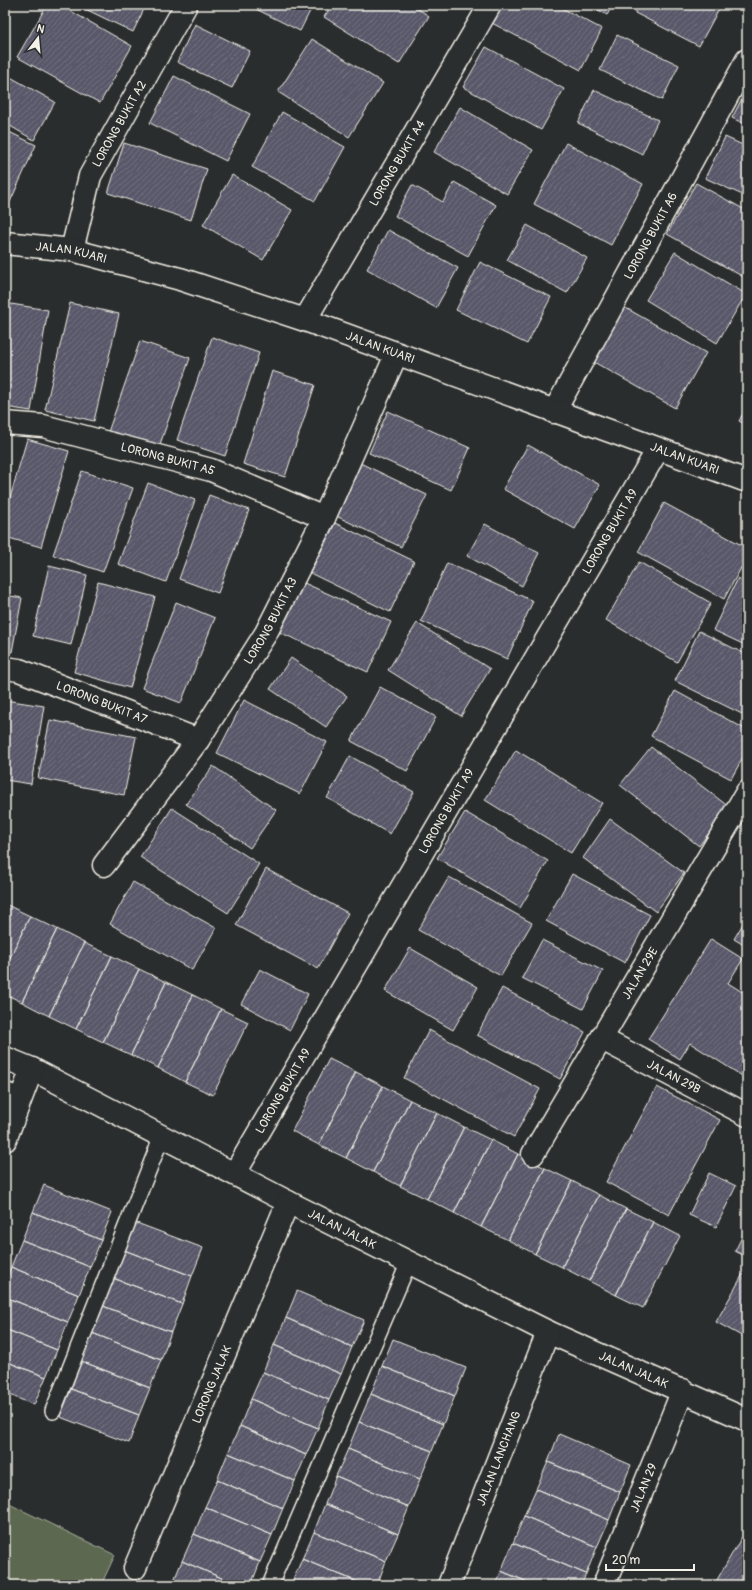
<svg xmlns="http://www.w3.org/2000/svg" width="752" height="1590" font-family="Pangolin,sans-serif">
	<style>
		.pitch { fill: #5c674f; stroke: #a8ac9c }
		.building { fill: url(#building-hatch); stroke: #f4f1e8 }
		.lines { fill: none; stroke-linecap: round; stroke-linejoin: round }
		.service-casing { stroke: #f4f1e8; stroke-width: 18 }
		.minor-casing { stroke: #f4f1e8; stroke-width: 25 }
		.tertiary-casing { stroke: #f4f1e8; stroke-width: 25 }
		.service { stroke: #2a2d2e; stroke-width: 15 }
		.minor { stroke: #2a2d2e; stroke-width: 22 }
		.tertiary { stroke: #2a2d2e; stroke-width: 22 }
		.labels { text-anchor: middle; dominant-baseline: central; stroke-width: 3; stroke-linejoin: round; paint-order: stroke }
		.street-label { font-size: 12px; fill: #f4f1e8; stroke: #2a2d2e }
	</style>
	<defs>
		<pattern id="building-hatch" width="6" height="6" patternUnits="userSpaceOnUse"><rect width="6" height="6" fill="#58596b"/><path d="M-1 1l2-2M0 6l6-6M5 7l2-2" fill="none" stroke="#717180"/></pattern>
	</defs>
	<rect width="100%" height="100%" fill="#2a2d2e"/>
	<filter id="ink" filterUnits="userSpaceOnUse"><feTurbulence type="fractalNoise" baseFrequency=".025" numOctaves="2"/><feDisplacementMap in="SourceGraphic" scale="8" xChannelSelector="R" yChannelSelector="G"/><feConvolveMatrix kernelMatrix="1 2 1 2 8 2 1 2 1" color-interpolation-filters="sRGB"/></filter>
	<g filter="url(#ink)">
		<path class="pitch" d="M5,1502L115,1555L101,1585H5Z"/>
		<path class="building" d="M47,5H60L132,46L100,103L17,57Z
			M77,5H146L133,32Z
			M248,5H313L300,31Z
			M332,5H412L429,16L399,64L324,17Z
			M499,5H556L602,29L581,70L490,22Z
			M590,5H613L607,15Z
			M639,5H721L699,46L635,13Z
			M195,24L250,51L232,88L177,62Z
			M617,35L679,65L662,100L600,70Z
			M312,39L383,83L349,137L278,92Z
			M486,47L564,89L541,130L463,87Z
			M5,74L55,102L34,140L5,123Z
			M174,76L250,114L226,161L150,123Z
			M747,89V125L732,118Z
			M594,90L658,120L642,154L578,123Z
			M460,107L533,150L507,194L434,152Z
			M282,112L345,147L315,201L252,167Z
			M5,130L36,145L10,202L5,200Z
			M725,137L747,147V197L705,178Z
			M124,143L207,169L191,220L108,193Z
			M566,143L643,184L611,245L534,204Z
			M232,175L292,210L263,260L203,225Z
			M454,182L496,205L468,256L395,216L412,185L443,202Z
			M696,183L747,211V279L667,234Z
			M527,225L587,258L567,293L507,260Z
			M388,230L458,268L436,308L367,269Z
			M675,252L746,294L717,343L646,300Z
			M480,262L551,297L527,344L456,310Z
			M5,303L48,310L31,411L5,407Z
			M70,303L119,314L94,421L45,410Z
			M624,307L706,353L675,408L592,361Z
			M212,337L259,353L225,456L177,440Z
			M140,341L190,358L158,450L108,432Z
			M272,371L315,385L285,477L243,464Z
			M747,406V425L739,421Z
			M388,411L470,448L451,490L369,453Z
			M27,439L69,451L41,547L5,537V515Z
			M528,445L600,485L575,529L503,489Z
			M358,462L427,495L401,547L332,514Z
			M82,471L133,488L103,572L53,555Z
			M148,483L195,500L166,582L118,564Z
			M209,495L249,510L218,593L179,579Z
			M664,503L747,548V557L724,599L638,552Z
			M335,523L414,561L390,612L310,573Z
			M485,524L539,553L522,586L467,556Z
			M639,562L711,603L677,662L606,620Z
			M447,563L533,601L507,659L421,621Z
			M49,566L87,575L71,645L33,636Z
			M738,578L747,583V646L713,630Z
			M98,582L155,597L130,688L74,672Z
			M302,582L391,622L368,672L279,632Z
			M5,595L22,598L12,652L5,650Z
			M176,602L215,618L181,703L142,688Z
			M417,623L490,669L461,716L388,670Z
			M699,631L747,655V703L742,714L675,681Z
			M291,658L347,696L326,727L270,689Z
			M380,687L436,717L407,771L351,741Z
			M675,691L747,730V750L731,779L651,736Z
			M5,700L44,706L31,784L5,780Z
			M244,700L327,742L300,794L217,753Z
			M50,720L136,737L124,795L38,778Z
			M651,747L729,807L699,846L620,785Z
			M516,750L602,803L571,853L485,800Z
			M350,756L414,792L390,834L327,798Z
			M213,766L276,810L250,848L186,804Z
			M172,808L259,864L228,913L140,857Z
			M465,812L548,861L520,908L437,858Z
			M610,819L684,873L656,912L583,858Z
			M266,869L348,913L318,969L236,925Z
			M572,874L650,915L625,963L546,921Z
			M449,877L532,923L501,976L418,930Z
			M133,882L216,928L192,970L110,924Z
			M5,904L30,916L5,968Z
			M30,916L57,929L22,1002L5,994V968Z
			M747,917V947L734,939Z
			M57,929L84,943L49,1016L22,1002Z
			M711,939L743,959L728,983L747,995V1079L690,1043L680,1059L648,1039Z
			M542,940L603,971L583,1009L522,978Z
			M84,943L112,956L76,1029L49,1016Z
			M410,948L478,987L453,1030L385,991Z
			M112,956L139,969L103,1042L76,1029Z
			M139,969L166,982L131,1055L103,1042Z
			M260,969L308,994L290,1030L241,1004Z
			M166,982L193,995L158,1068L131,1055Z
			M502,988L585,1032L560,1079L477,1035Z
			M193,995L221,1009L185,1082L158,1068Z
			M221,1009L248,1022L213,1095L185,1082Z
			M429,1030L540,1089L514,1137L404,1078Z
			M329,1059L356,1072L319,1145L292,1131Z
			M356,1072L383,1086L346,1158L319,1145Z
			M383,1086L410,1100L373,1172L346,1158Z
			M657,1087L720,1120L669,1215L606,1182Z
			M410,1100L437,1113L400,1186L373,1172Z
			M437,1113L464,1127L427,1199L400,1186Z
			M464,1127L491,1140L454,1213L427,1199Z
			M491,1140L518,1154L481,1227L454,1213Z
			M518,1154L545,1168L508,1240L481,1227Z
			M545,1168L572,1181L535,1254L508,1240Z
			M709,1173L736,1186L716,1227L689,1215Z
			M572,1181L599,1195L562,1267L535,1254Z
			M44,1185L112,1212L101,1240L33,1212Z
			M599,1195L626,1209L589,1281L562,1267Z
			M626,1209L653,1222L616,1295L589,1281Z
			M33,1212L101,1240L90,1267L22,1240Z
			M134,1222L203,1248L192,1276L124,1250Z
			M653,1222L680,1236L643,1308L616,1295Z
			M747,1227V1257L735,1251Z
			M22,1240L90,1267L79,1295L11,1267Z
			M124,1250L192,1276L182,1304L113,1278Z
			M11,1267L79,1295L68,1322L5,1297V1282Z
			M743,1274L747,1276V1339L716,1322Z
			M113,1278L182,1304L171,1332L103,1306Z
			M297,1291L364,1320L352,1347L286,1318Z
			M5,1297L68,1322L57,1350L5,1329Z
			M103,1306L171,1332L161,1360L92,1333Z
			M286,1318L352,1347L341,1374L274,1345Z
			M5,1329L57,1350L46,1377L5,1361Z
			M92,1333L161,1360L150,1388L81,1361Z
			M393,1339L466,1368L455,1396L382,1366Z
			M274,1345L341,1374L329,1400L263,1372Z
			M5,1361L46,1377L34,1405L5,1393Z
			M81,1361L150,1388L139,1415L71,1389Z
			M382,1366L455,1396L443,1424L371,1394Z
			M263,1372L329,1400L318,1428L251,1399Z
			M71,1389L139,1415L129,1443L60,1417Z
			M371,1394L443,1424L432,1451L359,1422Z
			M251,1399L318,1428L306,1455L240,1426Z
			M359,1422L432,1451L420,1479L348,1449Z
			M240,1426L306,1455L295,1481L228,1453Z
			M559,1434L631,1465L620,1492L548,1462Z
			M348,1449L420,1479L409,1507L336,1476Z
			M228,1453L295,1481L283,1508L217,1480Z
			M548,1462L620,1492L609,1520L536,1489Z
			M336,1476L409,1507L398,1534L325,1504Z
			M217,1480L283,1508L272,1535L205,1507Z
			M536,1489L609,1520L597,1547L524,1516Z
			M325,1504L398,1534L386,1561L314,1532Z
			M205,1507L272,1535L260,1562L194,1534Z
			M524,1516L597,1547L586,1574L513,1543Z
			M747,1528V1585H714Z
			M314,1532L386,1561L377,1585H365L302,1559Z
			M194,1534L260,1562L251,1585H238L182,1561Z
			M513,1543L586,1574L581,1585H535L501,1571Z
			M302,1559L365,1585H291Z
			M182,1561L238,1585H172Z
			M501,1571L535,1585H496Z
			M674,1580L684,1585H672Z"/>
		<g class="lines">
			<defs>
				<path id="service" d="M5,1090L21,1096
					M53,1411L162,1136
					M270,1585L409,1262"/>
				<g id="minor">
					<path id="s1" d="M72,250L90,176L186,5"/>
					<path id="s2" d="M305,320L490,5"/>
					<path id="s3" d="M554,412L747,60"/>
					<path id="s4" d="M5,423L43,426L211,470L324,518"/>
					<path id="s5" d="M5,668L19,670L198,740"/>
					<path id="s6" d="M104,865L198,740L266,633L324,518L396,355"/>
					<path id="s7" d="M602,1039L747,1115"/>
					<path id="s8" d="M5,1058L32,1069L288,1202L548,1332L747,1420"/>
					<path d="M5,1140L32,1069"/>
					<path id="s9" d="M533,1154L747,792"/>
					<path id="s10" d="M235,1173L658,449"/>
					<path id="s11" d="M135,1568L288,1202"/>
					<path id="s12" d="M449,1585L548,1332"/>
					<path id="s13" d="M604,1585L683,1390"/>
				</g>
				<g id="tertiary">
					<path id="s14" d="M5,243L72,250L180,279L305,320L747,481"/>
				</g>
			</defs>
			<use href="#service" class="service-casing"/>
			<use href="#minor" class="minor-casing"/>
			<use href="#tertiary" class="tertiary-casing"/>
			<use href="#service" class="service"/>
			<use href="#minor" class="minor"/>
			<use href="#tertiary" class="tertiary"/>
		</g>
	</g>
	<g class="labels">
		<g class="street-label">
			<text stroke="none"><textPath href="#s1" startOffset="136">LORONG BUKIT A2</textPath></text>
			<text stroke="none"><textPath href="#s2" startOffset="182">LORONG BUKIT A4</textPath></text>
			<text stroke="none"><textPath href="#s3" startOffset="201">LORONG BUKIT A6</textPath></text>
			<text stroke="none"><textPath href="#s14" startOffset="67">JALAN KUARI</textPath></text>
			<text stroke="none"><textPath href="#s14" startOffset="391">JALAN KUARI</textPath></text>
			<text stroke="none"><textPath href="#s4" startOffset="167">LORONG BUKIT A5</textPath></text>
			<text stroke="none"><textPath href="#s14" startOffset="715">JALAN KUARI</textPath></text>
			<text stroke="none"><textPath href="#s10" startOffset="743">LORONG BUKIT A9</textPath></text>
			<text stroke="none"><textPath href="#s6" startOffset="296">LORONG BUKIT A3</textPath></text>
			<text stroke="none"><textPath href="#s5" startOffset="103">LORONG BUKIT A7</textPath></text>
			<text stroke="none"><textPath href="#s10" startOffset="419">LORONG BUKIT A9</textPath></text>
			<text stroke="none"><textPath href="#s9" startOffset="210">JALAN 29E</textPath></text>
			<text stroke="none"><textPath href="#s7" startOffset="81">JALAN 29B</textPath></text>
			<text stroke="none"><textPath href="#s10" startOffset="95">LORONG BUKIT A9</textPath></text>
			<text stroke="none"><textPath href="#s8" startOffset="378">JALAN JALAK</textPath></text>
			<text stroke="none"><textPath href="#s8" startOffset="702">JALAN JALAK</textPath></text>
			<text stroke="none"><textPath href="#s11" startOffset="199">LORONG JALAK</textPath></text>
			<text stroke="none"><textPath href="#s12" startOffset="136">JALAN LANCHANG</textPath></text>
			<text stroke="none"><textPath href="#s13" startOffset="105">JALAN 29</textPath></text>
		</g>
	</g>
	<rect width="752" height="1590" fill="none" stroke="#2a2d2e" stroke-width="20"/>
	<rect x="10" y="10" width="732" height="1570" fill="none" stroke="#f4f1e8" stroke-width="1.5" filter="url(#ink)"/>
	<g transform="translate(38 38) rotate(16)" stroke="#2a2d2e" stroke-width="3" paint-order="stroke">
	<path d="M0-3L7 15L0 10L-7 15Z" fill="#f4f1e8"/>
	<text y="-6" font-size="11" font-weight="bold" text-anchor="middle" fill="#f4f1e8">N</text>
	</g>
	<path d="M606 1564v6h88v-6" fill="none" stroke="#f4f1e8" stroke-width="2"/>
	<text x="612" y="1564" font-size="12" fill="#f4f1e8" stroke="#2a2d2e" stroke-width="3" paint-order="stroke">20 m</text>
</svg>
